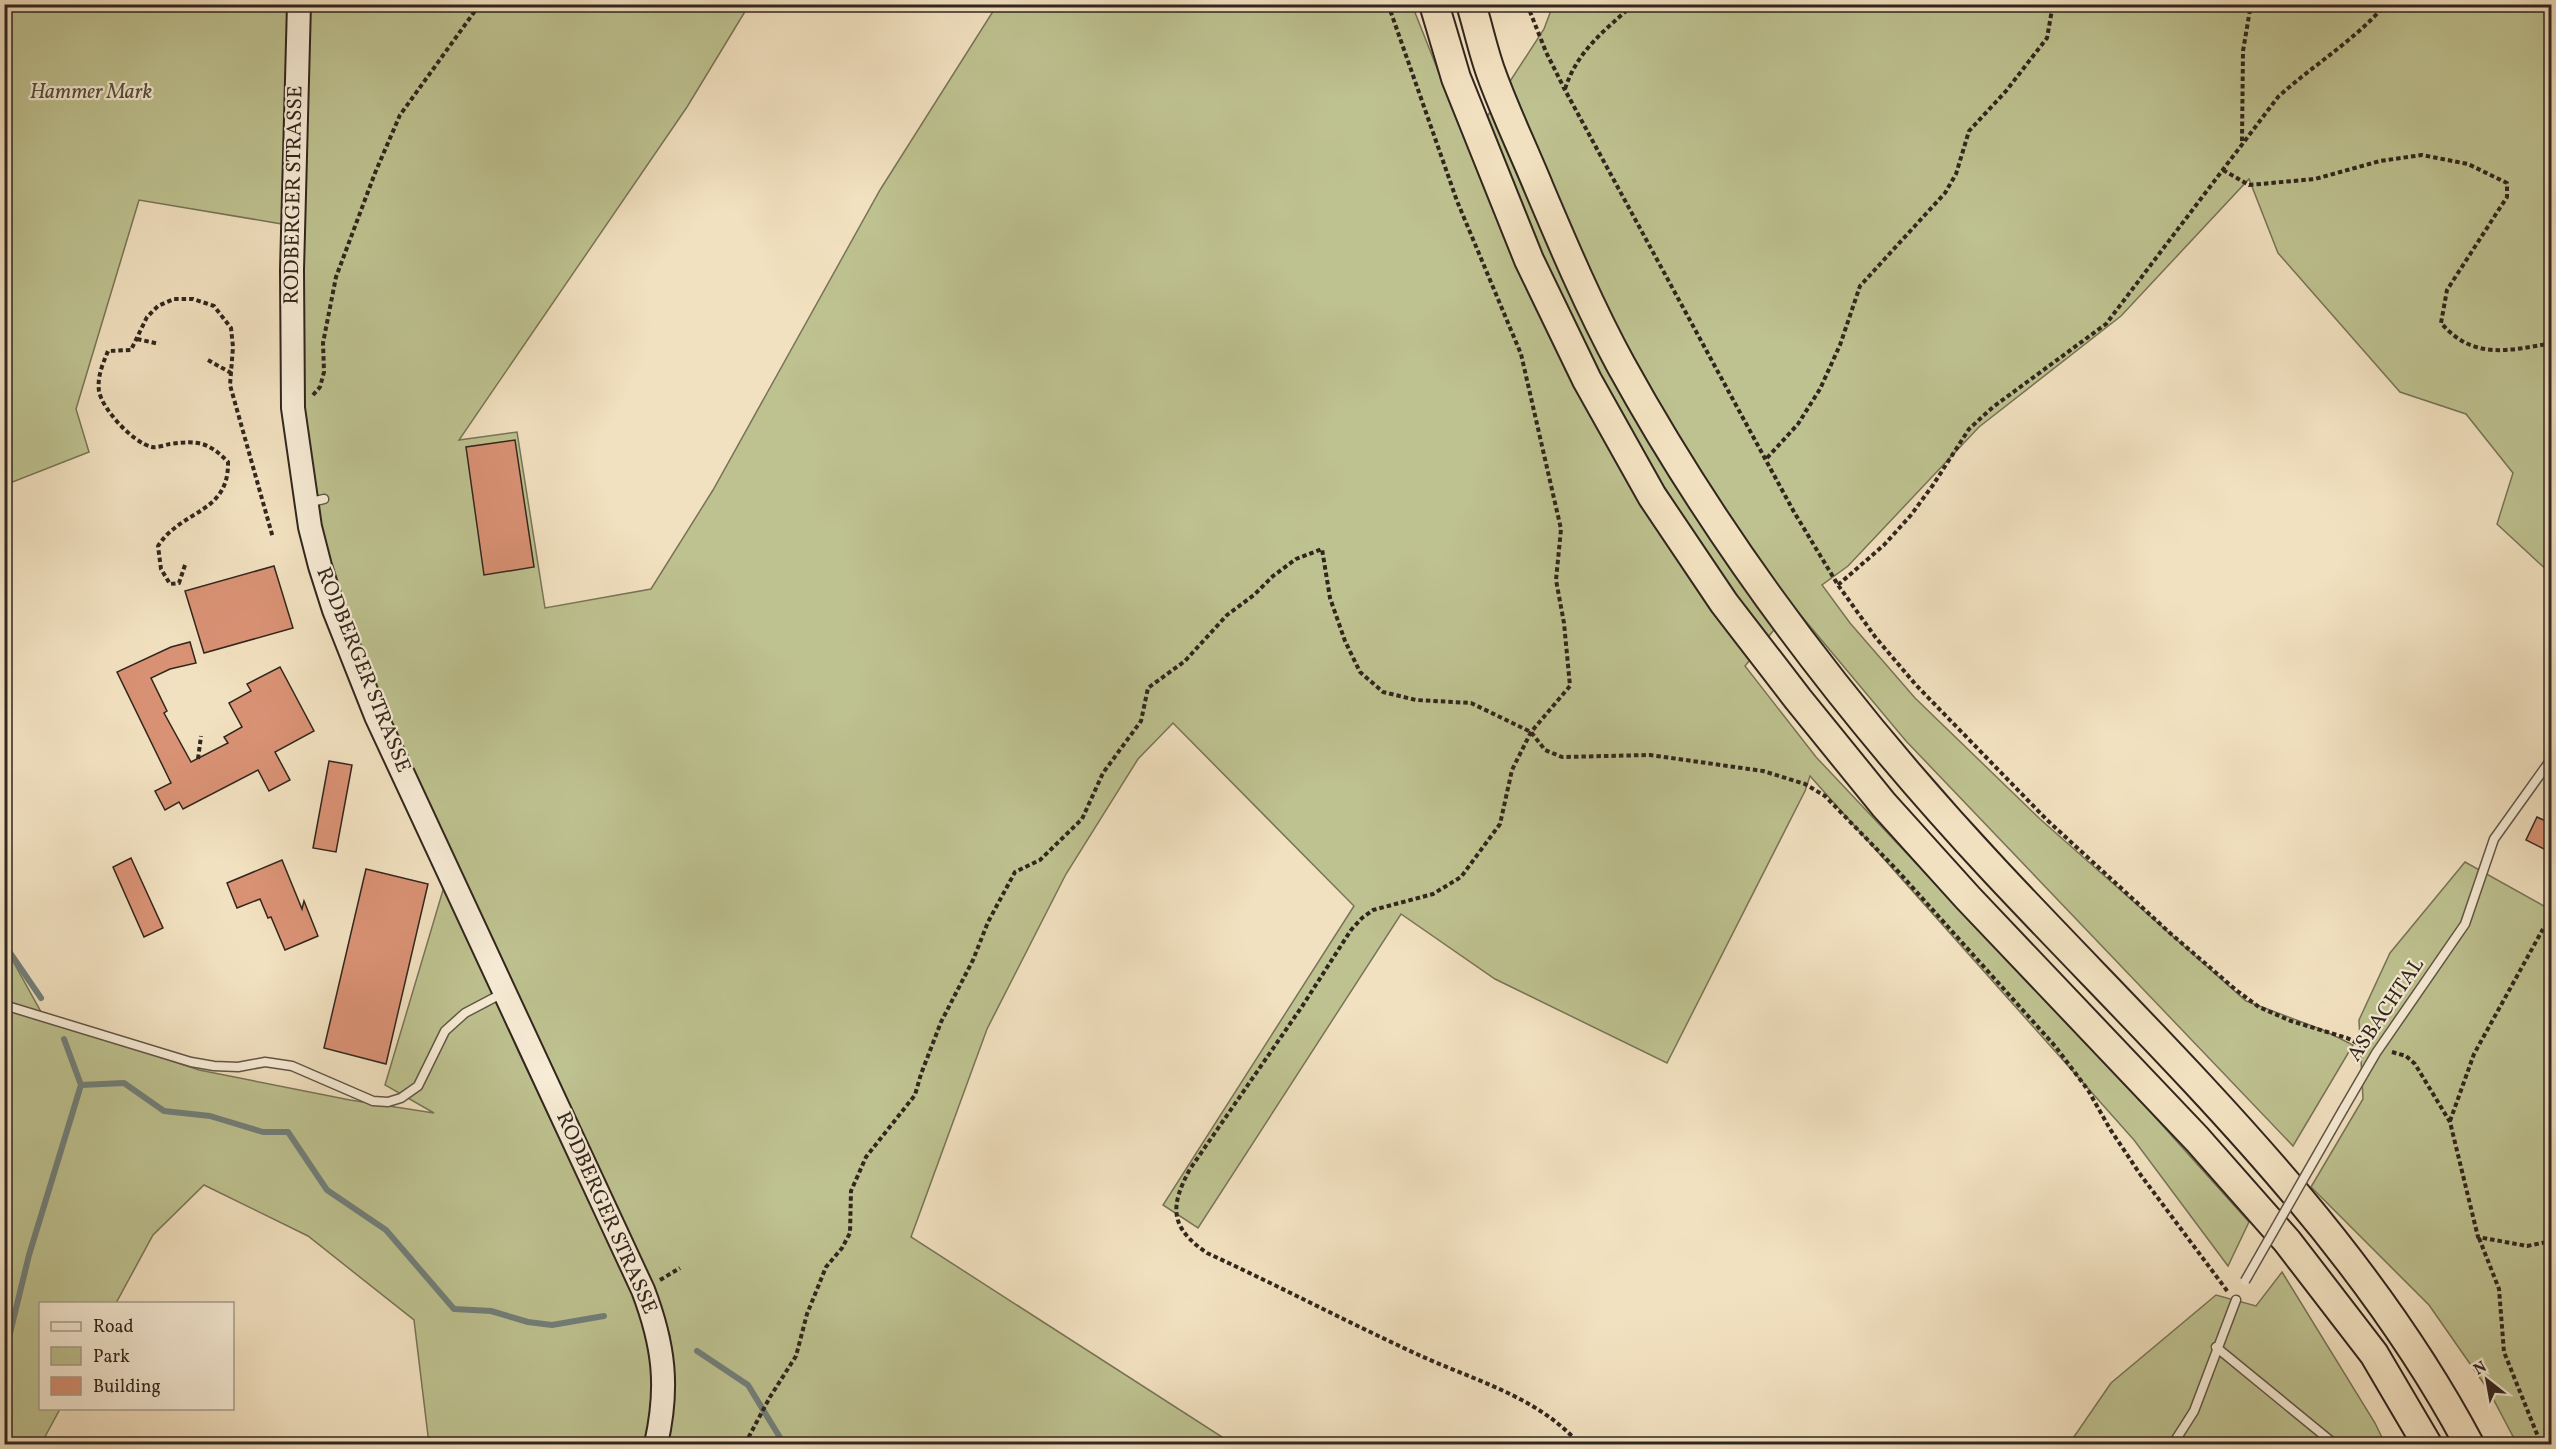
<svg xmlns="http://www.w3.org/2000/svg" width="2556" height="1449" font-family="Vollkorn,serif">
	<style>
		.green { fill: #bec290; stroke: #787457; stroke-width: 1.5 }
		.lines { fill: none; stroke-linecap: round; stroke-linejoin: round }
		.stream { stroke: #72807b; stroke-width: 6 }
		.building { fill: #da9275; stroke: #31261e; stroke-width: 1.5 }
		.lane-casing { stroke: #615546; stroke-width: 11 }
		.secondary-casing { stroke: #31261e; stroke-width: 26 }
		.highway-casing { stroke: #31261e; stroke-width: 32 }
		.path { stroke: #31261e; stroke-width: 4; stroke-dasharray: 4.5 3; stroke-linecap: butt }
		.lane { stroke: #f7ecd6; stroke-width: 8 }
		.secondary { stroke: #f7ecd6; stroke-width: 22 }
		.highway { stroke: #f2e1c0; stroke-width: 28 }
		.lane-bridge-casing { stroke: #615546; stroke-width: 11; stroke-linecap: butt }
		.lane-bridge { stroke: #f7ecd6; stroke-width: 8 }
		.labels { text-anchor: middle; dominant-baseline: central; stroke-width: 4.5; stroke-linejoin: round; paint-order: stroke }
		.park-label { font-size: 21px; font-style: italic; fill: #544d3a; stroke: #f7ecd6 }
		.street-label { font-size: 21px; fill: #31261e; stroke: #f7ecd6 }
	</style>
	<rect width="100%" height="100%" fill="#f2e1c0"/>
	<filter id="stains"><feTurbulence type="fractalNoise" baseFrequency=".00333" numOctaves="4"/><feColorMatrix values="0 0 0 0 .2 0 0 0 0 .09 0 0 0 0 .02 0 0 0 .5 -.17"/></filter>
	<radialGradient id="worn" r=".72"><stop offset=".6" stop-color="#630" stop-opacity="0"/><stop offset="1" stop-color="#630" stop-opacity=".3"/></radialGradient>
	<path class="green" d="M5,5H292L288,225L139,200L76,409L89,452L5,485Z
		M301,5H749L687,107L459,440L517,432L545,608L651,589L713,490L880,190L997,5H1412L1468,146L1544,29L1553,5H2551V574L2497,524L2513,473L2466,414L2400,392L2278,253L2249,179L2121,316L1979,427L1848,566L1822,585L1850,623L1915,698L2040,819L2246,1001L2323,1030L2353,1045L2293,1146L1906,741L1793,606L1745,666L1816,757L2154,1116L2249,1222L2228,1266L2134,1140L1810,776L1805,791L1667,1063L1495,979L1401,914L1198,1228L1163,1205L1354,906L1173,723L1138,759L1066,874L987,1029L911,1237L1233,1444H665L674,1393L670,1336L651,1290L381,712L314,526L295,351Z
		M2465,862L2551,910V1444H2517L2489,1391L2429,1305L2311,1187L2363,1099L2359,1020L2390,953Z
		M446,880L471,945L519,1053L635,1298L649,1343L654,1381L647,1444H429L414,1320L308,1236L204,1185L153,1235L116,1303L40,1304V1408L60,1409L41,1444H5L4,945L45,1019L199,1070L350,1100L434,1113L385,1085Z
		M2282,1272L2375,1423L2385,1444H2069L2111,1383L2216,1295L2256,1306Z"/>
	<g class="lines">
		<path class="stream" d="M4,944L41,998
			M81,1085L124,1083L164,1111L210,1116L263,1132H288L327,1190L386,1230L454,1309L491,1311L528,1322L552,1325L604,1316
			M697,1351L748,1385L784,1444
			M4,1358L29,1255L81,1085L64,1039"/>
	</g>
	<path class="building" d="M515,440L534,567L484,575L466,447Z
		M274,566L293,628L204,653L185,591Z
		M190,642L196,663L170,669L151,678L167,711L164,713L191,762L228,743L224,737L242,727L229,703L251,691L247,684L280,667L314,731L275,752L290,780L269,791L258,770L183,809L179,802L165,810L155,791L171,783L117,672L171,647Z
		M329,761L352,765L336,852L313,848Z
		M2537,817L2552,824V853L2526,840Z
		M131,858L163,928L144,937L113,867Z
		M282,860L302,909L304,901L318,936L285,950L271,917L268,918L260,899L237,908L227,883Z
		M366,869L428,884L386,1064L324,1048Z"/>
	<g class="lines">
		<defs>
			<path id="lane" d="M307,503L324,499
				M4,1005L191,1062L214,1066L238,1067L265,1062L292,1066L373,1101L388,1102L401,1098L418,1086L445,1031L465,1013L503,993
				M2344,1108L2376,1053L2465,924L2494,839L2552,758
				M2216,1347L2332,1442
				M2173,1444L2194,1411L2236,1300"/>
			<path id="secondary" d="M299,4L292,270L293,408L310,527L320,566L334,610L376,716L643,1290C664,1345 669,1387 656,1444"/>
			<path id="highway" d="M1434,4L1456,78L1529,260L1587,380L1652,496L1724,603L1798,699L1884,805L1968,898L2197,1139L2287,1241L2374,1354L2427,1444
				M1471,4C1478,27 1483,51 1491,73C1505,112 1523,149 1539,188C1564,247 1590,308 1621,365C1723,550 1851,717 1995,871C2164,1052 2352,1224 2469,1444"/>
		</defs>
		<use href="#lane" class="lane-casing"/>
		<use href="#secondary" class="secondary-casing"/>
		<use href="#highway" class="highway-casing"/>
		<path class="path" d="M1388,4L1457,201L1521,354L1561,529L1556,580L1564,623L1570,686L1531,732L1512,770L1500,824L1461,877L1433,894L1373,910L1362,918L1351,930L1303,1005L1190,1169C1170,1206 1169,1227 1207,1253C1279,1286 1349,1323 1421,1356C1474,1380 1540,1398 1579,1444
			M1527,4L1546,52L1565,90L1794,512L1838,585L1876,638L1916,685L2047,820L2170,933L2236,990L2259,1007L2291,1021L2347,1038L2365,1047
			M1565,89C1577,51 1605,30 1634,4
			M2242,141L2243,51L2251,4
			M2223,170L2249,185L2315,179L2380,161L2422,155L2468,164L2507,183V197L2447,290L2441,323C2473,360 2508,351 2552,343
			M137,339L159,344
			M208,360L231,373
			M313,395L320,387L324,372L323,343L336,277L375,173L400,115L480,4
			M1767,458L1798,424L1820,389L1840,345L1860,286L1945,193L1956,174L1969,131L2006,91L2047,38L2053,4
			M185,565L179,583L170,584L161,569L158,546C182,509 229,514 228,462C209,442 197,440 170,444C165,445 157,448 152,447C133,443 102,409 99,391C97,377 103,363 108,351L131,350L147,317L158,306L174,299H193L214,306L231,328L233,347L230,385L273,538
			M1838,585L1884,545L1911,515L1933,485L1969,429L1993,407L2106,324L2278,97C2313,65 2354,41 2386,4
			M198,759L201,736
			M2392,1052L2406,1056L2415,1064L2450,1122L2478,1237L2527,1246L2552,1241
			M2450,1121L2474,1054L2543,929
			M2479,1238L2499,1289L2504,1352L2541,1444
			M660,1280L680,1268
			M745,1444L770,1397L796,1356L807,1314L826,1267L842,1248L850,1233L851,1191L866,1157L915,1095L921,1074L941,1022L973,960L988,922L1015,872L1040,860L1082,819L1103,773L1141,721L1148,688L1185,661L1227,615L1254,595L1273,576L1296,559L1322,549L1330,598L1345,641L1360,672L1383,692L1416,700L1471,703L1531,732L1545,750L1562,757L1650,755L1763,771L1805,784L1825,796L1896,869L2055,1046L2088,1090L2110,1129L2140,1174L2228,1292"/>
		<use href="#lane" class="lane"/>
		<use href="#secondary" class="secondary"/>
		<use href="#highway" class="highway"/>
		<defs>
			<path id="lane-bridge" d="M2245,1281L2344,1108"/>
		</defs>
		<use href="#lane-bridge" class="lane-bridge-casing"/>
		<use href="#lane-bridge" class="lane-bridge"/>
	</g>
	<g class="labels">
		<g class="park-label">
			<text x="91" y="92">Hammer Mark</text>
		</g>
		<g class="street-label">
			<text transform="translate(294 195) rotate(-89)">RODBERGER STRASSE</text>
			<text transform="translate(363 670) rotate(68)">RODBERGER STRASSE</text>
			<text transform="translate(2386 1010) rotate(-56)">ASBACHTAL</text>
			<text transform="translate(606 1213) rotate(66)">RODBERGER STRASSE</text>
		</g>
	</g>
	<rect width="2556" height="1449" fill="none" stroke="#f2e1c0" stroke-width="24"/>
	<rect x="6" y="6" width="2544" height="1437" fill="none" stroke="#31261e" stroke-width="3"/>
	<rect x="12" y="12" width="2532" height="1425" fill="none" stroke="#31261e" stroke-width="1.5"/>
	<rect x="39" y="1302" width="195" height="108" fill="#f7ecd6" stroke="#a89d8c" stroke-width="1.5"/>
	<rect x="51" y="1322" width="30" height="9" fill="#f7ecd6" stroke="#a89d8c" stroke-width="1.5"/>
	<text x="93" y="1332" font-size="18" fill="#31261e">Road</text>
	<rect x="51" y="1347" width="30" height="18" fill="#bec290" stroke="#a89d8c" stroke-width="1.5"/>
	<text x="93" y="1362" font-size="18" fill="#31261e">Park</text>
	<rect x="51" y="1377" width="30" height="18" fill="#da9275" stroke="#a89d8c" stroke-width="1.5"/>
	<text x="93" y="1392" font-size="18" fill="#31261e">Building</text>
	<g transform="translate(2487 1380) rotate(329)" stroke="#f7ecd6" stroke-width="4.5" paint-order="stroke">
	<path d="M0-4.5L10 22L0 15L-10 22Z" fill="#31261e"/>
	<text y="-9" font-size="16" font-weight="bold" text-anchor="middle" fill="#31261e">N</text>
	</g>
	<rect width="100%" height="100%" filter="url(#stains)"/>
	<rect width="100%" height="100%" fill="url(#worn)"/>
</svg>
